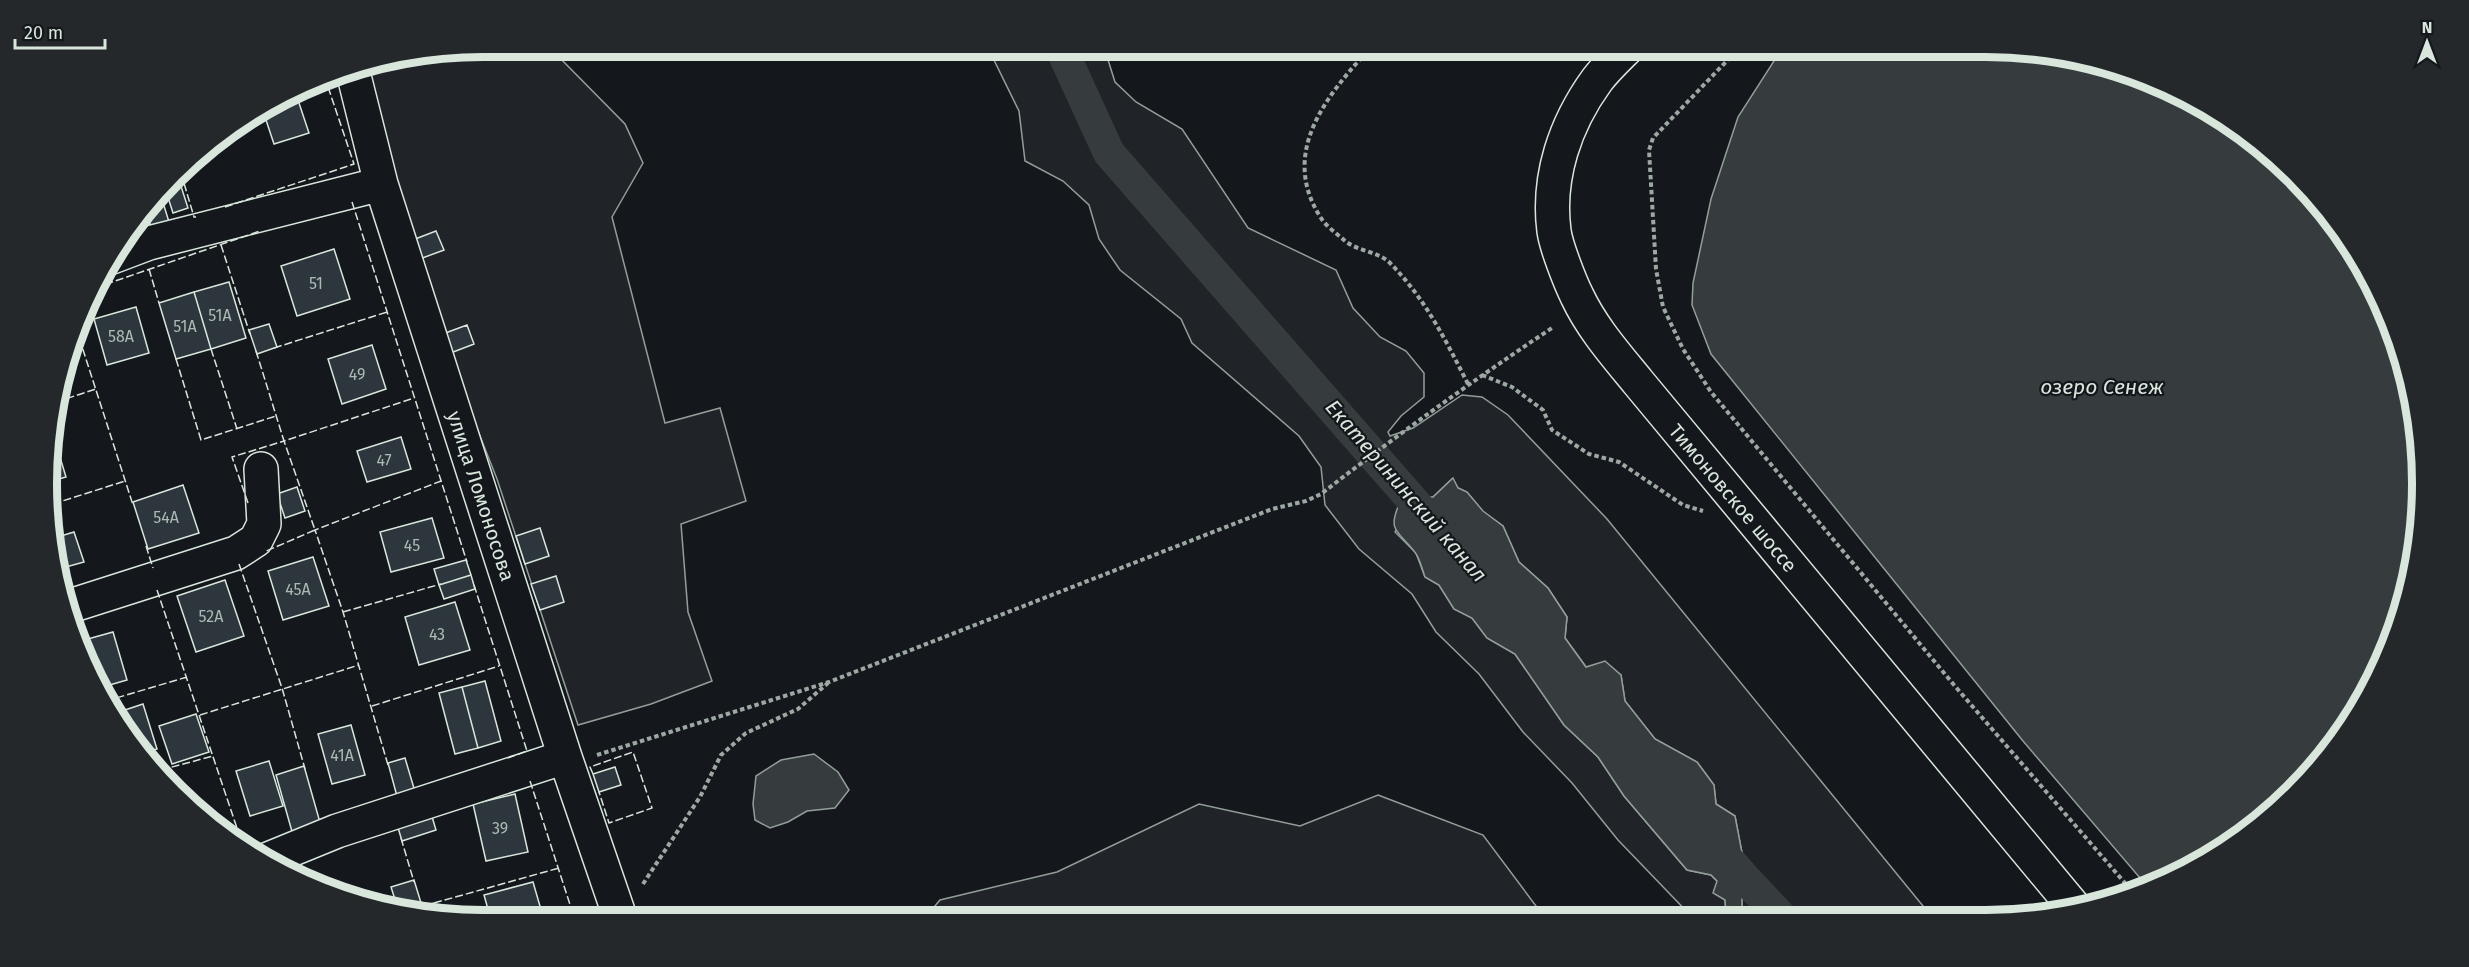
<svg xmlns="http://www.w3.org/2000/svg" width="2469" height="967" font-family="'Fira Sans',sans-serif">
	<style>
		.green { fill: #202428; stroke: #939e99; stroke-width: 1.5 }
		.water { fill: #363b3e; stroke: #939e99; stroke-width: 1.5 }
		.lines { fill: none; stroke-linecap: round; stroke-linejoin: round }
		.canal { stroke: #363b3e; stroke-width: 32 }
		.building { fill: #2c363c; stroke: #d8e6dc; stroke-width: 1.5 }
		.minor-casing { stroke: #d8e6dc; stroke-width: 36 }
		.path { stroke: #9da8a2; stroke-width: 4; stroke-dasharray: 4.5 3; stroke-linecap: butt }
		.minor { stroke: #14181c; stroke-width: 33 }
		.fence { stroke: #d8e6dc; stroke-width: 1.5; stroke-dasharray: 8 3; stroke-linecap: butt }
		.labels { text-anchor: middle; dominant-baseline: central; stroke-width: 4.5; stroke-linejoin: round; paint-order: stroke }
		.number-label { font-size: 16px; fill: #adbab4 }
		.street-label { font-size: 20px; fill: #d8e6dc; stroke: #14181c }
		.water-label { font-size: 21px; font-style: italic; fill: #d8e6dc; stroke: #14181c }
		.rim { fill: none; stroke: #d8e6dc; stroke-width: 8 }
	</style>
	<rect width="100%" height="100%" fill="#14181c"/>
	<path class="green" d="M484,47H558L556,54L625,124L643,163L612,217L665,423L720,408L746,501L681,524L688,612L712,681L651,704L578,725L497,479L440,335L417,260L366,66Z
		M990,47H1104L1115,82L1136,102L1182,129L1248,228L1336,270L1353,308L1380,337L1406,351L1424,373V397L1401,416L1388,432L1390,436L1413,428L1462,395L1482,397L1508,415L1607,519L1932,917H1735L1742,914V853L1735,816L1716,804L1714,785L1697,762L1655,739L1625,701L1621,675L1586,667L1565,638L1567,617L1548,588L1519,562L1503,526L1483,512L1467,492L1458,488L1452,479L1433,497L1418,498L1395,532L1416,553L1425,577L1439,585L1454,609L1472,618L1487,638L1515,654L1564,725L1598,757L1624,796L1687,870L1711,875L1717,881L1725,900L1726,914L1732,917L1693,918L1618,840L1572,783L1523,732L1479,674L1436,632L1412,594L1359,549L1325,505L1321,467L1299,436L1192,343L1181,319L1120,270L1099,239L1089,205L1063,181L1025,161L1019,111L992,56Z
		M1378,795L1483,835L1545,918L924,919L940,900L1057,872L1199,804L1300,826Z"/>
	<path class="water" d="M1783,47H1986L2099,61L2179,92L2252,137L2314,196L2364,265L2399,343L2419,427L2422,512L2408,597L2364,702L2274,812L2178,876L2146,885L2023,741L1711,354L1692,305L1693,283L1711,199L1738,117Z
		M1453,478L1458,488L1467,492L1483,511L1503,526L1519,562L1548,588L1567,617L1565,638L1586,667L1605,661L1621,675L1625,701L1655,739L1697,762L1714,785L1716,804L1735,816L1742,853L1752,864L1751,894H1742V914L1732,917L1726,914L1725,900L1713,893L1717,881L1711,875L1687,870L1624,796L1598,757L1564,725L1515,654L1487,638L1472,618L1454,609L1439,585L1425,577C1422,569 1420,558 1414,551C1397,530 1387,531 1400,502L1412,503L1418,498L1433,497Z
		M814,754L838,772L849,790L835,808L807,811L788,822L770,828L755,820L753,804L756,776L781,760Z"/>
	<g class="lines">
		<path class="canal" d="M1060,46L1109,153L1442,534
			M1724,856L1781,917"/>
	</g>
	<path class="building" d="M295,91L296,94L269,103Z
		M296,94L309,133L274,144L262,108Z
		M180,183L188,208L173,213L166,191L170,186Z
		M161,196L169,222L151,227L147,214Z
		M436,231L444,250L417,260L410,241Z
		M334,249L350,299L297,316L281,266Z
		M229,282L246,338L211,349L194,292Z
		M194,292L211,349L176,359L159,303Z
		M136,307L149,353L107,365L94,319Z
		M85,309L89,319L79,322Z
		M269,324L277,347L257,354L249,330Z
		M467,325L474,344L448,354L440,335Z
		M372,345L386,389L342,404L328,359Z
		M401,437L411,469L367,482L357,451Z
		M56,444L66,477L52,481L51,445Z
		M183,485L199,533L148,549L133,502Z
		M297,487L305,511L285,518L277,494Z
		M432,518L444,558L391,572L380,532Z
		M540,528L549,556L525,564L516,536Z
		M74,532L84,562L55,570L54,538Z
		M313,557L329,606L283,620L268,571Z
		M466,560L471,575L439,585L434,569Z
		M471,575L475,589L444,599L439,585Z
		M556,576L564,602L540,610L531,584Z
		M225,580L244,636L196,652L177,596Z
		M455,602L470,650L419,665L405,617Z
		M113,632L127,680L99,688L77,642Z
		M485,681L501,741L478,748L462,687Z
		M462,687L478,748L455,754L439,693Z
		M143,704L157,749L145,752L120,726L113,714Z
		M196,714L209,752L172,764L159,726Z
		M351,725L365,775L332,784L318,734Z
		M405,758L416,795L398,800L388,763Z
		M269,761L283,806L250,816L236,771Z
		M304,766L321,826L293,835L276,775Z
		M615,767L621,785L599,792L593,774Z
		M515,794L528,852L486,861L473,804Z
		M430,810L436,830L402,841L396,821Z
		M414,880L422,906L408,911L398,909L391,887Z
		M533,882L544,920H491L484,895Z
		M368,891L372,906L347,897Z"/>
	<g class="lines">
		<defs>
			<path id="minor" d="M1629,46C1618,57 1606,68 1597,80C1565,124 1547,177 1554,231C1556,246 1570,282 1577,296C1592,328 1616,355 1638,382L2074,907
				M352,68L381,184L565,757L621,920
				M112,257L149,243L381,184
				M67,607L236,553L256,540L264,524L261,469
				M266,860L337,831L565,757"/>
		</defs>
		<use href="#minor" class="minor-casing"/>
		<path class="path" d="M1372,46C1328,94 1278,152 1321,218C1326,226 1337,234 1344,240C1356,251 1377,251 1389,262C1425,298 1445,339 1468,384
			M1741,46L1653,138L1649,150L1656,269L1663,307L1683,349L1711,392L1954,685L2131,890
			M1482,375L1512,387L1543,410L1552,430L1589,454L1619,462L1683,505L1703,511
			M597,755L829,682L1272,509L1306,501L1321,494C1396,436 1472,381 1552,328
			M643,884L700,797L721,755L746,733L798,709L828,683"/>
		<use href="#minor" class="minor"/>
		<path class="fence" d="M296,94L327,85
			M181,173L194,217H196
			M352,202L467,562
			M225,207L354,164L325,78
			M221,245L250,334
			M149,269L159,303
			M95,288L260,231
			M76,328L133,505
			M274,348L387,312
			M211,349L237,429
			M256,351L284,441L414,398
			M176,359L201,440L276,416
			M56,402L96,389
			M248,503L232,457L284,441L315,530L264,552
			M53,504L125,481
			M146,546L153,568
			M239,564L282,688L305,769
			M474,585L527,751L505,759
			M157,590L243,846
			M343,612L441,584
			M106,701L187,677
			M372,706L499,666
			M200,715L359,665
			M388,765L343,612L315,530L441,481
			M161,770L213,756
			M593,774L590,767L633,752L652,808L609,823L599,792
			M530,781L575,920
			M401,838L414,882
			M247,849L261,844
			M434,903L559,868
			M421,904L422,906L434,903L438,914"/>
	</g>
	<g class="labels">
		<g class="number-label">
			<text x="316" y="283">51</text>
			<text x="220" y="315">51А</text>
			<text x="185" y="326">51А</text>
			<text x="121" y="336">58А</text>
			<text x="357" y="374">49</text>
			<text x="384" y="460">47</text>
			<text x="166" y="517">54А</text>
			<text x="412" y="545">45</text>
			<text x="298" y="589">45А</text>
			<text x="211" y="616">52А</text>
			<text x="437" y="634">43</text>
			<text x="342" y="755">41А</text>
			<text x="500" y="828">39</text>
		</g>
		<g class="street-label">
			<text transform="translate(481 496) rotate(72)">улица Ломоносова</text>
			<text transform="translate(1733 498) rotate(50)">Тимоновское шоссе</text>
		</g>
		<g class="water-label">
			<text x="2102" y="387">озеро Сенеж</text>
			<text transform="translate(1406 491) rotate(49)">Екатерининский канал</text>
		</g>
	</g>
	<path d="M0 0H2469V967H0ZM483 57H1986A426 426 0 0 1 2412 483V484A426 426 0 0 1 1986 910H483A426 426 0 0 1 57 484V483A426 426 0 0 1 483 57Z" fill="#24282b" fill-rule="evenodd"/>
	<path class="rim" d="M483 57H1986A426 426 0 0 1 2412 483V484A426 426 0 0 1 1986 910H483A426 426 0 0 1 57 484V483A426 426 0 0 1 483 57Z"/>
	<g transform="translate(2427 42)" stroke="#14181c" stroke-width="4.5" paint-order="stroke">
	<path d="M0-4.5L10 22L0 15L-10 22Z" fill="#d8e6dc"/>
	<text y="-9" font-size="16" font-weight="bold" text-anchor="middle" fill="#d8e6dc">N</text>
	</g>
	<path d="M15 39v9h90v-9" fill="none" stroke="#d8e6dc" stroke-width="3"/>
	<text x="24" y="39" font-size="18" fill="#d8e6dc" stroke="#14181c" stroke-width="4.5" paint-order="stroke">20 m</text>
</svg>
